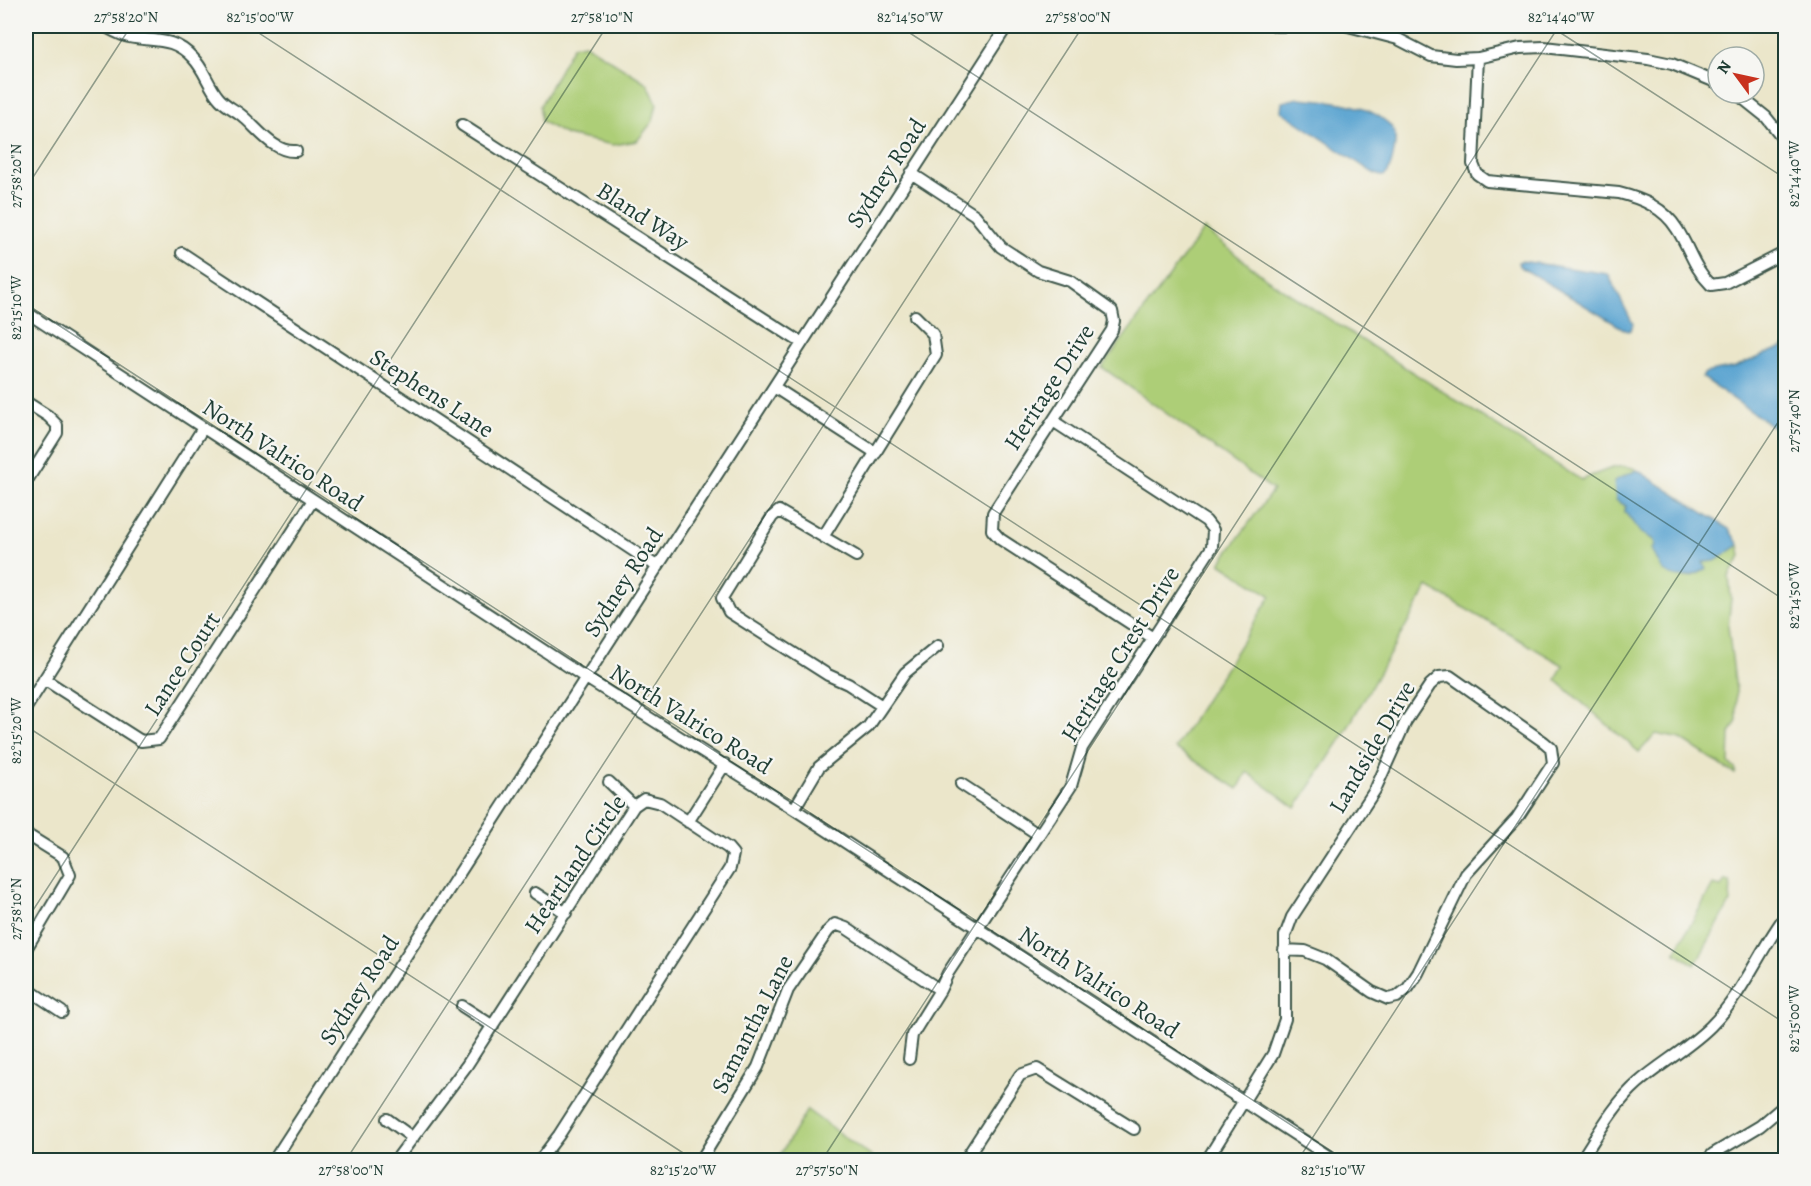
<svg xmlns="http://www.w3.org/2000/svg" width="1811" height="1186" font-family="Alegreya,serif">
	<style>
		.green { fill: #adce77; stroke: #668656; stroke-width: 1.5 }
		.water { fill: #58a3d0; stroke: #3c7082; stroke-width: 1.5 }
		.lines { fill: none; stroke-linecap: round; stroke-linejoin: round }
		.minor-casing { stroke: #3e564a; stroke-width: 14 }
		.minor { stroke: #fff; stroke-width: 10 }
		.ticks { fill: none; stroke: #1f3d34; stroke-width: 1.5; stroke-opacity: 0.45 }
		.labels { text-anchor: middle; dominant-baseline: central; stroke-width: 4.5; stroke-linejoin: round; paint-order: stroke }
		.street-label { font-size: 24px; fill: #1f3d34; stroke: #f6f6f2 }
		.neatline { fill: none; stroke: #1f3d34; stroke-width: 2 }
		.ticks-label { font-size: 15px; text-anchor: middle; fill: #1f3d34 }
	</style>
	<rect width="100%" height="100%" fill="#f6f6f2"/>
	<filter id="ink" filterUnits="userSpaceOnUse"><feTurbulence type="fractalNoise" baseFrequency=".0167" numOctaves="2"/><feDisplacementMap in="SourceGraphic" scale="12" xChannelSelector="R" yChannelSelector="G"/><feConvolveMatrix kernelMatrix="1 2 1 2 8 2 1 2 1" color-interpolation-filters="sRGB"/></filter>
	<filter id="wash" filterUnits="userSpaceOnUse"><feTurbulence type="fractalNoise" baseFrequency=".008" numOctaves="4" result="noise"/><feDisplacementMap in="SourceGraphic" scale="24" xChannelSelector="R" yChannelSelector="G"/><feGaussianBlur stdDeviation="1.35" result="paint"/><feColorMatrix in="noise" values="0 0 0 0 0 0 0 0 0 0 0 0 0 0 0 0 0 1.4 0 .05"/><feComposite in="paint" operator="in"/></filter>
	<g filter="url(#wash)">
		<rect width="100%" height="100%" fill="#ebe6ca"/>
		<path class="green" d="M585,44L647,83L657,103L653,121L637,141L613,145L566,135L541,121L540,106L573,46Z
			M1204,229L1268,280L1581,480C1598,474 1621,460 1637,470L1626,475L1625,512L1640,532L1654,540L1663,570C1683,578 1687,581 1706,569L1703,562L1724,555L1739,545L1741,556L1729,576L1731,599L1728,626L1736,690L1737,721L1730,733L1729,763L1736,770L1735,774L1681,739L1656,734L1639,752L1556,680L1563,665L1428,587L1343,736L1296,808L1247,772L1238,789L1175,748L1271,596L1220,563L1273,490L1102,367Z
			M1725,880L1730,882C1732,888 1729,894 1731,901L1695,965L1675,952L1713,885L1721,887Z
			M807,1110L876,1160H777Z"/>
		<path class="water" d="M1298,98C1329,101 1364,102 1388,123C1391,126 1394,131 1395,135C1396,143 1392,172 1385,175C1381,178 1376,174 1372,172L1281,111L1282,102Z
			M1521,261L1608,274L1633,324L1631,330L1627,331L1519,266L1518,262Z
			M1785,346V435L1702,377L1705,373L1735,367Z
			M1637,470L1729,529L1739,545L1715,561L1703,562L1706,569C1693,577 1678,581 1664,571C1659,566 1655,555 1652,549L1655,545L1654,540L1640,532L1625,512L1626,506L1616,500L1614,481Z"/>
	</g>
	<g filter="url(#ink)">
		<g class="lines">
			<defs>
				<path id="minor" d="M104,26C112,30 120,35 129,37C154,42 173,36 193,58C204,69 208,85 218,97C224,105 232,108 240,114C256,126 273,153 296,151
					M1276,26H1292
					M1348,26L1398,39L1431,56L1456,59L1478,58L1520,48L1544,47L1648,59L1672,64L1718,83
					M1478,58L1473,164L1477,174L1487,181L1619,193C1643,199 1664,208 1677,229C1690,249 1693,267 1711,285L1725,283L1786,252
					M1736,93L1766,117L1786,142
					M462,125L802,343
					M911,173L975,215L1001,247L1038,271L1070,281L1112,311L1114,321L1112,330L993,513L992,530L1000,539L1153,638
					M182,253L658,567
					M26,312L586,678L794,809L1334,1160
					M774,387L876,453
					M26,402L48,416L57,425V433L26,482
					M823,537L936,355L933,334L915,316
					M856,556L779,511L772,517L722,598L729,612L828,675L848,684L882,706
					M44,679L141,741L159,739L313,500
					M26,708L203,428
					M609,782L634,806
					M961,784L1039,835
					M794,809L819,767L868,727L905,673L938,646
					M688,822L725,764
					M26,834L63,857L70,875L26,949
					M535,893L566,913
					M26,988L62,1012
					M462,1006L493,1026
					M909,1059L912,1035L940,990L948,973L1071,786L1082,748L1212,547L1213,530L1206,521L1053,421
					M387,1119L413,1138
					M274,1160L1007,26
					M396,1160L467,1065L634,806L644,799L660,803L728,848L733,854L730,868L559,1135L540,1160
					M701,1160L758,1067L788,990L828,931L835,924L846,928L940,990
					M965,1160L1020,1075L1037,1069L1134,1129
					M1207,1160L1273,1054L1285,1019V936L1292,917L1375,790L1406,721L1430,685L1439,677L1450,676L1544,742L1551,748L1553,763L1517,818L1466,874L1418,973L1408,988L1397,997L1388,999L1372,992L1325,959L1305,951L1284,950
					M1581,1160C1598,1134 1614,1104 1638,1083C1661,1063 1689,1048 1711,1026C1743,994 1759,951 1786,915
					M1707,1160L1713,1154L1760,1126L1786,1104"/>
			</defs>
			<use href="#minor" class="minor-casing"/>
			<use href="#minor" class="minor"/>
		</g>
	</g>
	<path class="ticks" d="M248,26L1786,1024M899,26L1786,601M1550,26L1786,179M26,188L131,26M26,304L1345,1160M26,726L694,1160M26,921L607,26M26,1149L43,1160M346,1160L1083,26M822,1160L1559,26M1298,1160L1786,410M1774,1160L1786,1143"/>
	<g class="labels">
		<g class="street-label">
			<text transform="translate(886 173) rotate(-57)">Sydney Road</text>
			<text transform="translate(643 216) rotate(33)">Bland Way</text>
			<text transform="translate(1049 387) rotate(-57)">Heritage Drive</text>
			<text transform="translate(432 393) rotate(33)">Stephens Lane</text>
			<text transform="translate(283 455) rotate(33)">North Valrico Road</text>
			<text transform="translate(623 582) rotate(-57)">Sydney Road</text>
			<text transform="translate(1120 654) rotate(-58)">Heritage Crest Drive</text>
			<text transform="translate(182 664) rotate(-57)">Lance Court</text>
			<text transform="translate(691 719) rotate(32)">North Valrico Road</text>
			<text transform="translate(1372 747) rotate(-60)">Landside Drive</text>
			<text transform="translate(575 864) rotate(-56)">Heartland Circle</text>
			<text transform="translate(1099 982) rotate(33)">North Valrico Road</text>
			<text transform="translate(359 990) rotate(-57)">Sydney Road</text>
			<text transform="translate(752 1024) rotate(-63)">Samantha Lane</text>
		</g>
	</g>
	<rect width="1811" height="1186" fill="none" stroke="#f6f6f2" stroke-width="66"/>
	<g transform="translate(1736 75) rotate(303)"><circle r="28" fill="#f6f6f2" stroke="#a0aca6" stroke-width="1.5"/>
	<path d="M0-4.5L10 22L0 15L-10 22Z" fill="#c8321e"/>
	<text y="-9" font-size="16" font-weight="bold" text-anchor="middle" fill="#1f3d34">N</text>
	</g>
	<rect x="33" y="33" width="1745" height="1120" class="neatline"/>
	<g class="ticks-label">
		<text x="126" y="22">27°58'20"N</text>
		<text x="260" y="22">82°15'00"W</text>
		<text x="602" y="22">27°58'10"N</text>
		<text x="910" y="22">82°14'50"W</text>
		<text x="1078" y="22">27°58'00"N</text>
		<text x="1561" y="22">82°14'40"W</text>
		<text transform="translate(1794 174) rotate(-90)" y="5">82°14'40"W</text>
		<text transform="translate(16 176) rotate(-90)" y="5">27°58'20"N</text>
		<text transform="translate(16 308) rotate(-90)" y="5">82°15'10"W</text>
		<text transform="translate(1794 421) rotate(-90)" y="5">27°57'40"N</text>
		<text transform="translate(1794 596) rotate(-90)" y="5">82°14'50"W</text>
		<text transform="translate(16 731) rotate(-90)" y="5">82°15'20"W</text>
		<text transform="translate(16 909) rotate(-90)" y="5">27°58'10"N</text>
		<text transform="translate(1794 1019) rotate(-90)" y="5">82°15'00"W</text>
		<text x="351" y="1175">27°58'00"N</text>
		<text x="683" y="1175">82°15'20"W</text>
		<text x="827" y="1175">27°57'50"N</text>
		<text x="1333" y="1175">82°15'10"W</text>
	</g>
</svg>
